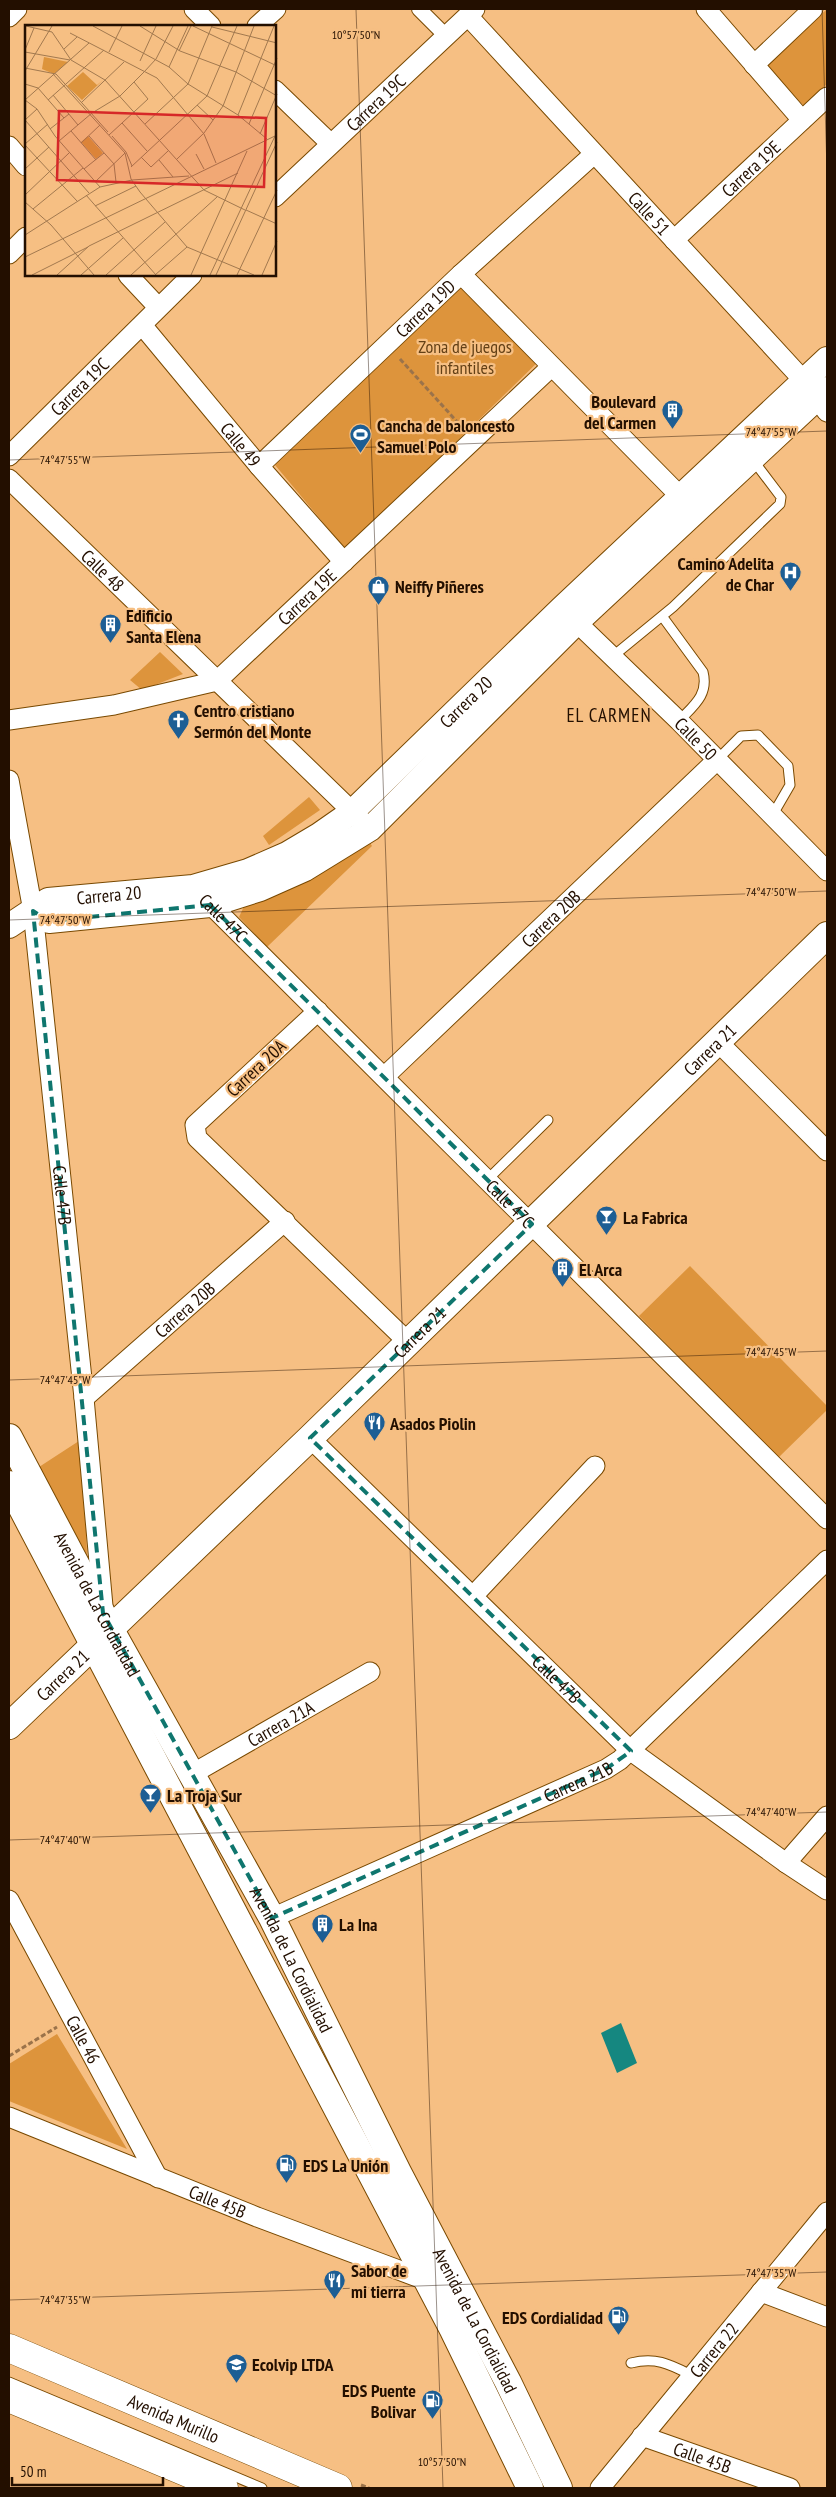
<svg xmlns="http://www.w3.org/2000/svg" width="836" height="2497" font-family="'PT Sans Narrow',sans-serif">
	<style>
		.green { fill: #dd943c }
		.water { fill: #158780 }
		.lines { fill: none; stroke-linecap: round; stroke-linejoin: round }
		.service-casing { stroke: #794901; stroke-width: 11 }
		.pedestrian-casing { stroke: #794901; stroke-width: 16 }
		.minor-casing { stroke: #794901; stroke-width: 21 }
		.tertiary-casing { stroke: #794901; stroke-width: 26 }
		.secondary-casing { stroke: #794901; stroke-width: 28 }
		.primary-casing { stroke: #794901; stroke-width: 29 }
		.path { stroke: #9b734a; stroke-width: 3; stroke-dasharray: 5 2.5; stroke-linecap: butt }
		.service { stroke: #fff; stroke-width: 9 }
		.pedestrian { stroke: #fff; stroke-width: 14 }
		.minor { stroke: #fff; stroke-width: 19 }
		.tertiary { stroke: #fff; stroke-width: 24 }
		.secondary { stroke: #fff; stroke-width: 26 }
		.primary { stroke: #fff; stroke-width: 28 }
		.marked { fill: none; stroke: #0f766e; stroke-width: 4; stroke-dasharray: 10 6; stroke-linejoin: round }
		.ticks { fill: none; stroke: #230f00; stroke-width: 1; stroke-opacity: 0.45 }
		.labels { text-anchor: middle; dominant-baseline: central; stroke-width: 4.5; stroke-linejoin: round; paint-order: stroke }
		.street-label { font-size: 18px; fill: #230f00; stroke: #f6bf83 }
		.park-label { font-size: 18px; fill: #634016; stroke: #f6bf83 }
		.poi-label { font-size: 18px; font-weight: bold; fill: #230f00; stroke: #f6bf83; text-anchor: start }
		.neighbourhood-label { font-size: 19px; letter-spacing: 1px; fill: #230f00; stroke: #f6bf83 }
		.inset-road { fill: none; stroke: #a2794f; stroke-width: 1 }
		.view { fill: #d62828; fill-opacity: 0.15; stroke: #d62828; stroke-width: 2.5 }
		.inset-edge { fill: none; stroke: #230f00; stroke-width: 2.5 }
		.ticks-label { font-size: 12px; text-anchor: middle; fill: #230f00; stroke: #f6bf83; stroke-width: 4.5; stroke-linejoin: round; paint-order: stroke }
	</style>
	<rect width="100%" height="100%" fill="#f6bf83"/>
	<path class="green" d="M827,9V84L804,106L766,66Z
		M472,277L545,355L346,550L275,465Z
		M160,652L183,674L142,690L130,680Z
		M309,797L320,810L269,845L263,836Z
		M367,838L372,846L267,947L239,917L247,900Z
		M690,1266L827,1406V1410L778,1458L639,1316Z
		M82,1439L87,1555L39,1467Z
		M57,2034L127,2149L9,2101V2064Z"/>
	<path class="water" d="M621,2023L637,2063L617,2073L601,2033Z"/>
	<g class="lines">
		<defs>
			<path id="service" d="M662,616L703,672C709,695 693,706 679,721
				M612,657L673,607L780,504L781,497L753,460
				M717,760L741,736L758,735L788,766L790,785L772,816
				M487,1180L548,1120
				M631,2363C656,2357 669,2364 691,2375
				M9,2382L262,2488"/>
			<path id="pedestrian" d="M419,9L446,36"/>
			<g id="minor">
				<path d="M194,9L211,26"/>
				<path d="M706,9L802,120"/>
				<path id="s1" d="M468,16L804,381L827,412"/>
				<path d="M9,17L17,9"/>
				<path d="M257,26L276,9"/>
				<path d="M754,65L813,9"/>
				<path d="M275,90L331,144"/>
				<path d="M9,146L26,166"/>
				<path id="s2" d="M275,197L475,9"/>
				<path id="s3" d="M674,240L827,97"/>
				<path d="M9,254L26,237"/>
				<path d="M461,274L680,496"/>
				<path d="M128,275L158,307"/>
				<path id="s4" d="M142,325L259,466L344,562"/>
				<path id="s5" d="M9,456L192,275"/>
				<path id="s6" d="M259,466L461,274L594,154"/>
				<path id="s7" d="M9,479L362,821"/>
				<path id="s8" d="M567,613L679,721L827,871"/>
				<path id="s9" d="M9,720L114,705L217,681L551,367"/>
				<path id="s10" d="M9,780L33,911L84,1398L103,1606"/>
				<path id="s11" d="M203,897L827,1519"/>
				<path d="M318,1011L195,1125L197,1138L408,1342"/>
				<path d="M718,1042L827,1151"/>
				<path id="s12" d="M384,1077L717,760"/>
				<path id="s13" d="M84,1398L285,1221"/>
				<path id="s14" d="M310,1438L631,1751L786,1863L827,1890"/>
				<path d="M474,1595L595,1466"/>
				<path id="s15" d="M192,1774L370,1672"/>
				<path d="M786,1863L827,1816"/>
				<path id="s16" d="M9,1900L158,2178"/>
				<path id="s17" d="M272,1918L606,1769L620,1760L827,1560"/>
				<path id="s18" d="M9,2117L257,2217L428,2281"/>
				<path d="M761,2292L827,2317"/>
				<path id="s19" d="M642,2436L790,2488"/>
				<path id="s20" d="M600,2488L827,2212"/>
			</g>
			<g id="tertiary">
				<path d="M33,911L49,921L210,905L260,889L305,869L370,829L576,623L827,389"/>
				<path id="s21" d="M9,926L48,900L193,887L248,871L287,854L319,835L352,812L562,608L827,359"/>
			</g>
			<g id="secondary">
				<path id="s22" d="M9,1437L111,1630L272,1918L398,2172L508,2382L559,2488"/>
				<path d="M9,1484L453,2330L530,2488"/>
				<path id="s23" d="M9,1726L310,1438L827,935"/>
			</g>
			<g id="primary">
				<path id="s24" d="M9,2348L338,2488"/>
				<path d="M9,2398L224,2488"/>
			</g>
		</defs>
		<use href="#service" class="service-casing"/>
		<use href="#pedestrian" class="pedestrian-casing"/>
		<use href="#minor" class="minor-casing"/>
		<use href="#tertiary" class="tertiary-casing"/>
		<use href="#secondary" class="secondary-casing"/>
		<use href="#primary" class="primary-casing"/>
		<path class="path" d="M400,359L461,426
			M9,2056L57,2027
			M361,2485L369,2488"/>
		<use href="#service" class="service"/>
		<use href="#pedestrian" class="pedestrian"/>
		<use href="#minor" class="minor"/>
		<use href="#tertiary" class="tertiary"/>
		<use href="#secondary" class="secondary"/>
		<use href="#primary" class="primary"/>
	</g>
	<path class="marked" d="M210,905L532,1224L310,1438L631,1751L606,1769L272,1918L103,1613L33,911L49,921Z"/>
	<path class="ticks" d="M356,9L443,2488M822,9L827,170M9,460L827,431M9,920L827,891M9,1380L827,1351M9,1840L827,1812M9,2300L827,2272"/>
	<defs>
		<symbol id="building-pin" viewBox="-11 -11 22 30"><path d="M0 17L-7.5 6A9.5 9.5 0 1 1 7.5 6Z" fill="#1d5e94" stroke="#f6bf83"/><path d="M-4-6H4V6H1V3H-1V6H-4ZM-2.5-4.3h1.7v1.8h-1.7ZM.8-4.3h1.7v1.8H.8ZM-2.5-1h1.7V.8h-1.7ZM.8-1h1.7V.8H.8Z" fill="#fff"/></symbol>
		<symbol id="stadium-pin" viewBox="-11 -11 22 30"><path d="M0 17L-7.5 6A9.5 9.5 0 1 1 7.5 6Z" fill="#1d5e94" stroke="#f6bf83"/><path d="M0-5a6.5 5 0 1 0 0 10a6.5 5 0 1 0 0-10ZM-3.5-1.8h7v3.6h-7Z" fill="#fff"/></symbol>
		<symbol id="hospital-pin" viewBox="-11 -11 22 30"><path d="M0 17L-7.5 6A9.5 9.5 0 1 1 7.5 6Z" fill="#1d5e94" stroke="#f6bf83"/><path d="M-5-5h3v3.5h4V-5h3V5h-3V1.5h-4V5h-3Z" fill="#fff"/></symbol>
		<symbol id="shop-pin" viewBox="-11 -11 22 30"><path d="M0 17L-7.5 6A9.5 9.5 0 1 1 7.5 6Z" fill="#1d5e94" stroke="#f6bf83"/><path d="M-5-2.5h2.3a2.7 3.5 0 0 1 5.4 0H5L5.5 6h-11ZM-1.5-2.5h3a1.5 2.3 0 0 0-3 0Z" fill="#fff"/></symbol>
		<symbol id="church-pin" viewBox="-11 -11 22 30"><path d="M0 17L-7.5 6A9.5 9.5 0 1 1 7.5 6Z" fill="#1d5e94" stroke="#f6bf83"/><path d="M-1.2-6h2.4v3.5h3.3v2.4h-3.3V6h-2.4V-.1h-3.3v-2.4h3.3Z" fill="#fff"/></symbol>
		<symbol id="bar-pin" viewBox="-11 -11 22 30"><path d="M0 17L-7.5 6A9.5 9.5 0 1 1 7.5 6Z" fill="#1d5e94" stroke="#f6bf83"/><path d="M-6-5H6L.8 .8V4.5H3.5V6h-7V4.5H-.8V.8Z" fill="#fff"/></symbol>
		<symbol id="restaurant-pin" viewBox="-11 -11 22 30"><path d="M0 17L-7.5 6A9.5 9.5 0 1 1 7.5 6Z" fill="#1d5e94" stroke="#f6bf83"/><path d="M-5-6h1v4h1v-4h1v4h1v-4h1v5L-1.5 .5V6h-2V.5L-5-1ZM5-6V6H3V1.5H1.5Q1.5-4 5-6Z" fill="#fff"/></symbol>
		<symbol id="fuel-pin" viewBox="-11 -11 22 30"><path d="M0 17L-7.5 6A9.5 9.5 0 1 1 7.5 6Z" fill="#1d5e94" stroke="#f6bf83"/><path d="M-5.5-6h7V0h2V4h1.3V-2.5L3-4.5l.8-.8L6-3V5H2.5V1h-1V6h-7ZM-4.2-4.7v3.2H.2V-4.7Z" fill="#fff"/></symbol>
		<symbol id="school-pin" viewBox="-11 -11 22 30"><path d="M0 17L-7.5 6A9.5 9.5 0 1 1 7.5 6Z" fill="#1d5e94" stroke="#f6bf83"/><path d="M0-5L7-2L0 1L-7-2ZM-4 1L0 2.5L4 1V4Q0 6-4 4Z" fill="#fff"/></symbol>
	</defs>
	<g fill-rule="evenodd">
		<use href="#building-pin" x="660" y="398" width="25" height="34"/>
		<use href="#stadium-pin" x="348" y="422" width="25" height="34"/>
		<use href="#hospital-pin" x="778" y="560" width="25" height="34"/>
		<use href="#shop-pin" x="366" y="574" width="25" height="34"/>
		<use href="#building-pin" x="98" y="612" width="25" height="34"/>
		<use href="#church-pin" x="166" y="708" width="25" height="34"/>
		<use href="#bar-pin" x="594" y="1204" width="25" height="34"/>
		<use href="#building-pin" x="550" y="1256" width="25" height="34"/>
		<use href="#restaurant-pin" x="362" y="1410" width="25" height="34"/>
		<use href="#bar-pin" x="138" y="1782" width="25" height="34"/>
		<use href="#building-pin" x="310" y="1912" width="25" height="34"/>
		<use href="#fuel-pin" x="274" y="2152" width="25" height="34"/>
		<use href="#restaurant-pin" x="322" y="2268" width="25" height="34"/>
		<use href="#fuel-pin" x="606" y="2304" width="25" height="34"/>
		<use href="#school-pin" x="224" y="2352" width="25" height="34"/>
		<use href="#fuel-pin" x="420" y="2388" width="25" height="34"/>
	</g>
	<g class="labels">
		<g class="street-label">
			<text stroke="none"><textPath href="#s2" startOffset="138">Carrera 19C</textPath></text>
			<text stroke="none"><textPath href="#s3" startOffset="105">Carrera 19E</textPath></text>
			<text stroke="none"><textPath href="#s1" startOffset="268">Calle 51</textPath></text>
			<text stroke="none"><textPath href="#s6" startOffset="229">Carrera 19D</textPath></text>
			<text stroke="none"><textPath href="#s5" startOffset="99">Carrera 19C</textPath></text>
			<text stroke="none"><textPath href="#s4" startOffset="155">Calle 49</textPath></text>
			<text stroke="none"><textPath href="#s7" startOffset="131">Calle 48</textPath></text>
			<text stroke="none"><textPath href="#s9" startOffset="335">Carrera 19E</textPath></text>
			<text stroke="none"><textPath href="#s21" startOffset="528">Carrera 20</textPath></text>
			<text stroke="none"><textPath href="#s8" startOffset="180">Calle 50</textPath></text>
			<text stroke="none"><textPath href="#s21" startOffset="108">Carrera 20</textPath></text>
			<text stroke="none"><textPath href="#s11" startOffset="29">Calle 47C</textPath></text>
			<text stroke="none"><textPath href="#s12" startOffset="230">Carrera 20B</textPath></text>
			<text stroke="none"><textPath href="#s23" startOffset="974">Carrera 21</textPath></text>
			<text transform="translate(256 1068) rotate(-43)">Carrera 20A</text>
			<text stroke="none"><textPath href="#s10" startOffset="419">Calle 47B</textPath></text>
			<text stroke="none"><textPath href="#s11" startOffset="434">Calle 47C</textPath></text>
			<text stroke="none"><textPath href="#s13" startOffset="134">Carrera 20B</textPath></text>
			<text stroke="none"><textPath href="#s23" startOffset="569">Carrera 21</textPath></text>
			<text stroke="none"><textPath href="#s22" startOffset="189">Avenida de La Cordialidad</textPath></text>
			<text stroke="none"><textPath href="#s23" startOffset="74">Carrera 21</textPath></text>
			<text stroke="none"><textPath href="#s14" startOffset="345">Calle 47B</textPath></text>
			<text stroke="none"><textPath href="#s15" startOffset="102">Carrera 21A</textPath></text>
			<text stroke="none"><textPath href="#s17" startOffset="335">Carrera 21B</textPath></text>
			<text stroke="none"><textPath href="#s22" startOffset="594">Avenida de La Cordialidad</textPath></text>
			<text stroke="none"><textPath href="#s16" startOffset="158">Calle 46</textPath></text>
			<text stroke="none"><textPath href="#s18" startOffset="225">Calle 45B</textPath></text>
			<text stroke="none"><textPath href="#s22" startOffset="999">Avenida de La Cordialidad</textPath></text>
			<text stroke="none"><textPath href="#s20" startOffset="179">Carrera 22</textPath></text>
			<text stroke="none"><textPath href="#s24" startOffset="179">Avenida Murillo</textPath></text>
			<text stroke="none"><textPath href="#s19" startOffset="64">Calle 45B</textPath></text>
		</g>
		<g class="park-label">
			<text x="465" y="346">Zona de juegos<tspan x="465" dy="21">infantiles</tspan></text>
		</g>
		<g class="poi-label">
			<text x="656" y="401" text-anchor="end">Boulevard<tspan x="656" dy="21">del Carmen</tspan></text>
			<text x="377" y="425">Cancha de baloncesto<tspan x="377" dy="21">Samuel Polo</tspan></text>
			<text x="774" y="563" text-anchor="end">Camino Adelita<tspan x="774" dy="21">de Char</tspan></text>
			<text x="395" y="586">Neiffy Piñeres</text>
			<text x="126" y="615">Edificio<tspan x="126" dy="21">Santa Elena</tspan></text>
			<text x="194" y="710">Centro cristiano<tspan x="194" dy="21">Sermón del Monte</tspan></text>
			<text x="623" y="1217">La Fabrica</text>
			<text x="579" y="1269">El Arca</text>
			<text x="390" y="1423">Asados Piolin</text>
			<text x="167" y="1795">La Troja Sur</text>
			<text x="339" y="1924">La Ina</text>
			<text x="303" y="2165">EDS La Unión</text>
			<text x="351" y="2270">Sabor de<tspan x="351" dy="21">mi tierra</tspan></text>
			<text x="603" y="2317" text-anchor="end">EDS Cordialidad</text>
			<text x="252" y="2364">Ecolvip LTDA</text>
			<text x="416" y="2390" text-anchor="end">EDS Puente<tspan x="416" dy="21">Bolivar</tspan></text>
		</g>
		<g class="neighbourhood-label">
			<text x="609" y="715">EL CARMEN</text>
		</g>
	</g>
	<g transform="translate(25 25)">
		<rect width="251" height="251" fill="#f6bf83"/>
		<path d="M19,32L43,37L29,49L17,44ZM58,47L72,60L78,55L57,75L42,61ZM63,111L78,128L71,134L56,117Z" fill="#dd943c"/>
		<path class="inset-road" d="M1,1L27,7L46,35L80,55L179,165L220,185M68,1L144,42L163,59L213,90L242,114M115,1L155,26L211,47L252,71M168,1L252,41M187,2L252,18M45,8L132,53L179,109L191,138M39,24L52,12M0,25L9,3M154,26L166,1M0,27L45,35M84,27L97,1M115,36L131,1M144,42L163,1M0,43L31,49L83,107M0,46L27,1M28,49L100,128L106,154L115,167L162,222L229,250M0,59L13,63L39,93M28,70L53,100M0,75L12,84L30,111L75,162M0,75L64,18M23,75L79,25M57,77L99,37M172,80L188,95M213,90L249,1M0,95L64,168M0,95L12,84M97,98L122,126M120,99L163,59L187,1M224,99L252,33M25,104L44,89M46,106L71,135M235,109L252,69M84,110L123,74L109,57M64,111L89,139L91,157M87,111L101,127L107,141M34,116L67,88L95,71L119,47L131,34L148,1M56,118L75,100M0,119L23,99M0,120L52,176M171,129L179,144M116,132L126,142L143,126M152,134L179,108L198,81L229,1M134,135L148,152M106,142L182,71L212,1M0,144L24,122M59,144L79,128M70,157L100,128M0,170L44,128M61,170L131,250M0,177L26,200L69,250M70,181L111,161M8,184L58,143M221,185L252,199M0,210L75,162L107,155L164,151M0,232L252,110M7,250L63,222M32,250L64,221L213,148M56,250L98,213M81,250L140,197M106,250L192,172M130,250L162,222M166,250L222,126M185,250L250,111M191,250L252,117M212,250L252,165M237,250L252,216"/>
		<path class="view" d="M34,86L241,93L239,162L32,155Z"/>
		<rect width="251" height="251" class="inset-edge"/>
	</g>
	<g class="ticks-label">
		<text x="356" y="39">10°57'50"N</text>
		<text x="771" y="436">74°47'55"W</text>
		<text x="65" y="464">74°47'55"W</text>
		<text x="771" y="896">74°47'50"W</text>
		<text x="65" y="924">74°47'50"W</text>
		<text x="771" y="1356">74°47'45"W</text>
		<text x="65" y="1384">74°47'45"W</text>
		<text x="771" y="1816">74°47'40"W</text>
		<text x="65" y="1844">74°47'40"W</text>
		<text x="771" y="2277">74°47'35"W</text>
		<text x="65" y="2304">74°47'35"W</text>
		<text x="442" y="2466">10°57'50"N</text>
	</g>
	<rect width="836" height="2497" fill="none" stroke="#230f00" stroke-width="20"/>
	<path d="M12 2477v8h151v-8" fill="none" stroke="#230f00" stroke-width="2.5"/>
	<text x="20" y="2477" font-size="15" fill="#230f00" stroke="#f6bf83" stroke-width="4" paint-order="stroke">50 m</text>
</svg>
